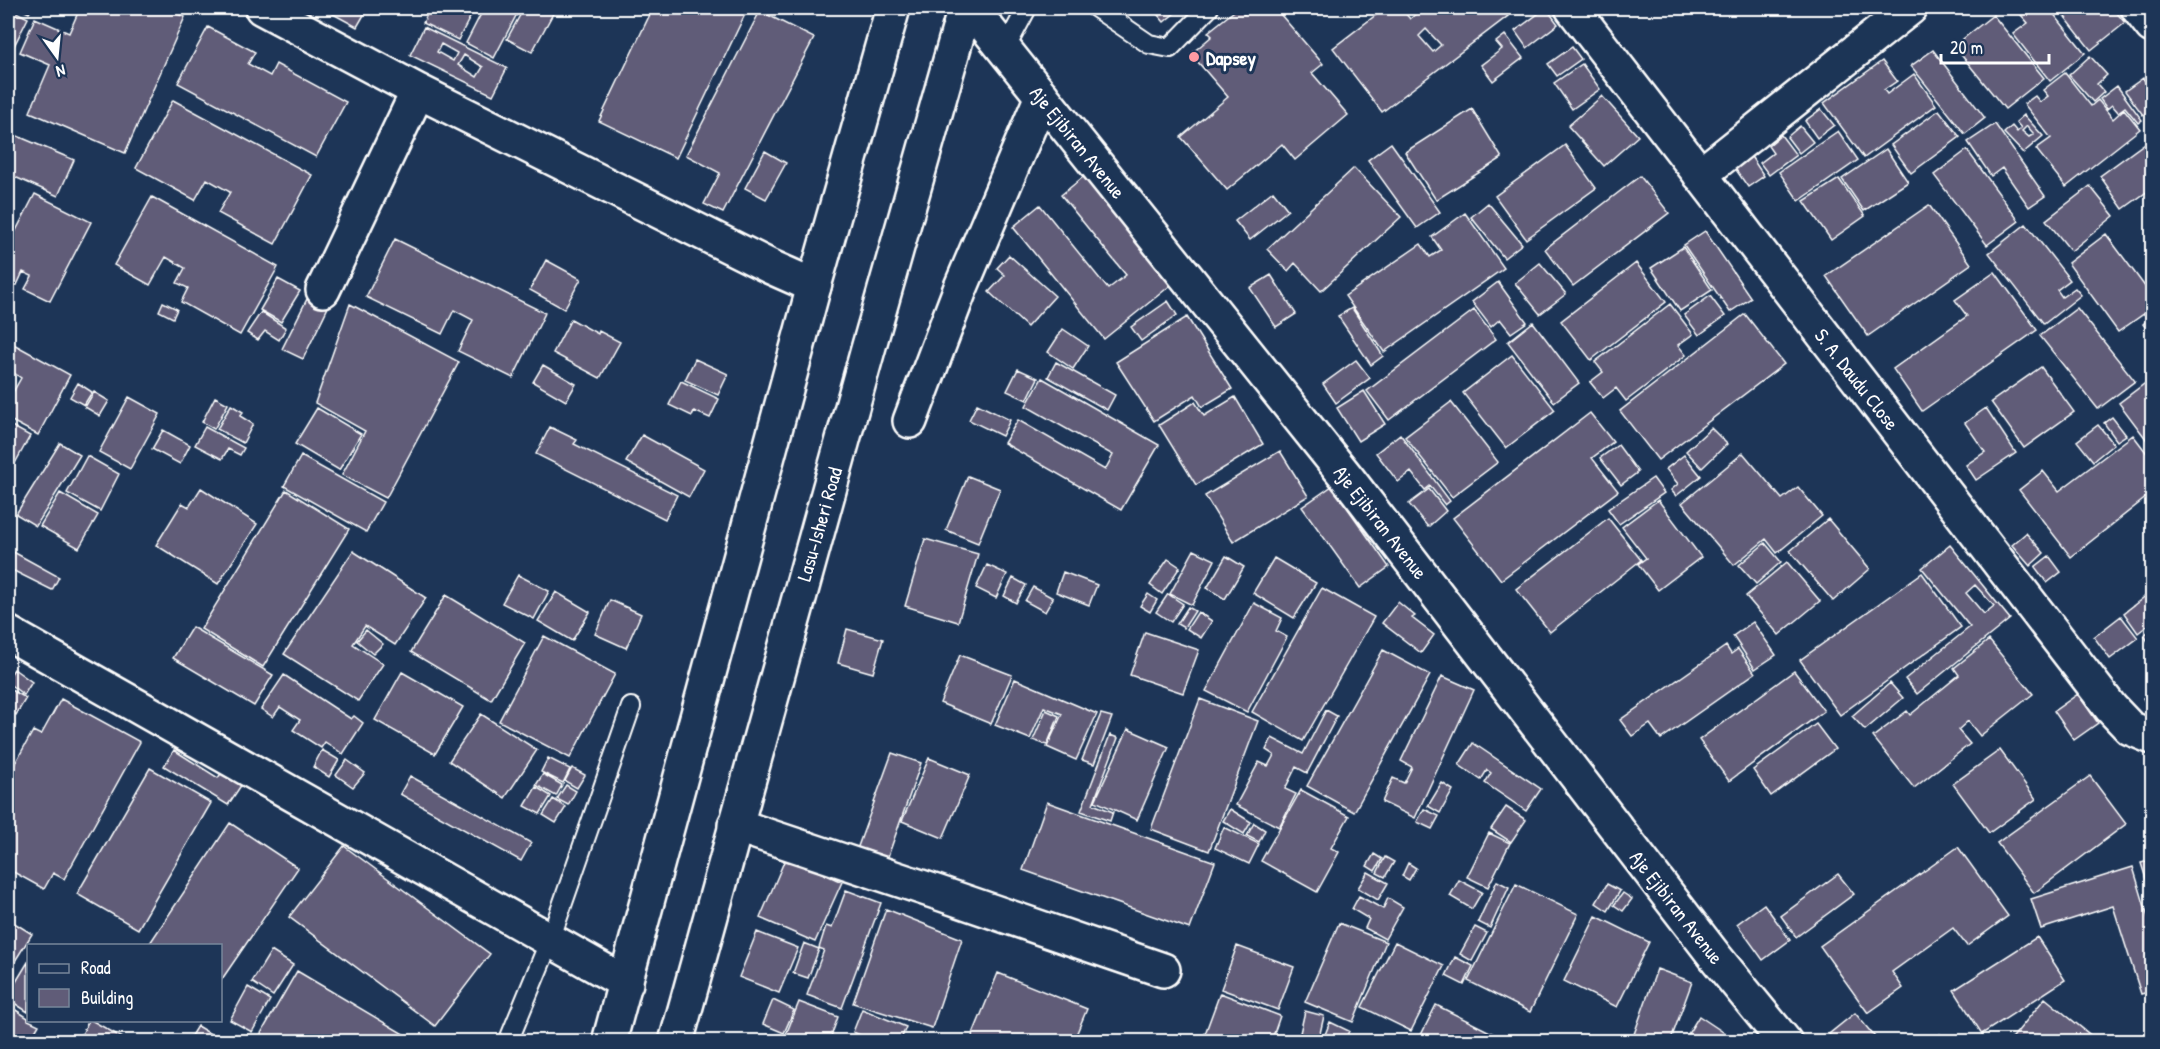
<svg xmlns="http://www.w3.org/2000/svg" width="2160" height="1049" font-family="'Patrick Hand',sans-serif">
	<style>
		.building { fill: #605c78; stroke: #fff; stroke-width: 1.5; fill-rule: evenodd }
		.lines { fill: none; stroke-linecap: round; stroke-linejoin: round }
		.service-casing { stroke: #fff; stroke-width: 22 }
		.minor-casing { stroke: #fff; stroke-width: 38 }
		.primary-casing { stroke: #fff; stroke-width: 38 }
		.service { stroke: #1d3557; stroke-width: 18 }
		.minor { stroke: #1d3557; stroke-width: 33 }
		.primary { stroke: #1d3557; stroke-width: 33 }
		.poi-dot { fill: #ff9aa2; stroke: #1d3557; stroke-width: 2 }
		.labels { text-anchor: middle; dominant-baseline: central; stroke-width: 6; stroke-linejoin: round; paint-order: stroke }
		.poi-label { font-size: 20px; font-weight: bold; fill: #fff; stroke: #1d3557; text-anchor: start }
		.street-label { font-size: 20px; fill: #fff; stroke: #1d3557 }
	</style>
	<rect width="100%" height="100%" fill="#1d3557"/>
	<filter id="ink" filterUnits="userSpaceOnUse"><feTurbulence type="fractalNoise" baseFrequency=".0167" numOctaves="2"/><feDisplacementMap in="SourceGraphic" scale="12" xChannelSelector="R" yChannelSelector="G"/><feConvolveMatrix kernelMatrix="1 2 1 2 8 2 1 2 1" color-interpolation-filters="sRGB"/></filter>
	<g filter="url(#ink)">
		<path class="building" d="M8,8L28,18L11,52L8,50Z
			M19,8H32L29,13Z
			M80,8H162L185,17L125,153L30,112L50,65L20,52L35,18L69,33Z
			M322,8H368L357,27Z
			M430,8H475L458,40L423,23Z
			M484,8H520L494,58L466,43Z
			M524,8H556L532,52L507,39Z
			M653,8H748L676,158L599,121Z
			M1152,8H1181L1164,22Z
			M1238,8L1244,14L1252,8H1275L1323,64L1312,73L1348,115L1295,160L1282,144L1227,190L1181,137L1228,97L1191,54L1212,36L1208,32Z
			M1385,8H1401L1410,19L1417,13L1413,8H1502L1508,16L1382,112L1333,48ZM1426,29L1441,45L1433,52L1419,36Z
			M1546,8L1558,24L1527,48L1515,31Z
			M2015,8H2049L2085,53L2050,81L2013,34L2028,23Z
			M2058,8H2113L2125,23L2091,50Z
			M760,11L814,38L723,213L704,204L720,173L686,155Z
			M1993,15L2044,78L2005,109L1954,46Z
			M208,27L255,52L248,64L270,76L276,64L346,102L316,157L178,83Z
			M424,27L507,68L493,95L410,55ZM441,44L457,53L453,61L437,52ZM464,55L483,67L477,77L458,65Z
			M1505,35L1523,58L1493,81L1481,65L1502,49L1496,42Z
			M1572,47L1581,59L1557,76L1548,64Z
			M1933,50L1985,118L1965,134L1911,66Z
			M8,54L13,57L8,69Z
			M2090,56L2107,75L2097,84L2104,92L2093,102L2069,75Z
			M1882,61L1897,81L1884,90L1887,94L1914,74L1936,105L1864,158L1824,103Z
			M1582,64L1600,89L1572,109L1554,83Z
			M2065,73L2091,106L2098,100L2113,119L2124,109L2140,129L2066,187L2036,149L2051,138L2024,104L2035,96L2040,102L2048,96L2043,90Z
			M2143,78L2152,92V108L2143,115L2125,91Z
			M2117,86L2142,120L2138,123L2125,107L2118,112L2112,105L2107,109L2100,99Z
			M1602,96L1638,136L1604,166L1568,126Z
			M173,100L312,175L275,244L218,213L230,192L207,179L195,200L136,168Z
			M1472,109L1502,158L1436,200L1405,152Z
			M1821,109L1834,125L1817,138L1805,121Z
			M1939,110L1960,137L1911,173L1891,145Z
			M2024,115L2043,136L2023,153L2004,133L2012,126L2017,132L2021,128L2016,122ZM2027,126L2034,134L2029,137L2022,131Z
			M1995,124L2045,196L2029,207L2002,168L1991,176L1968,142Z
			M1800,126L1813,142L1799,153L1787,137Z
			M1838,131L1858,160L1799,201L1779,172Z
			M8,132L74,160L58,196L8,174Z
			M1781,135L1796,155L1769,175L1760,163L1773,153L1768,146Z
			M2152,138V188L2123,209L2100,176Z
			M1391,143L1440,212L1417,228L1368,160Z
			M1565,145L1596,188L1526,239L1495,196Z
			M1886,149L1908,182L1864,211L1842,179Z
			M1967,150L2019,221L1987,245L1934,175Z
			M765,151L786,163L766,199L745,188Z
			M1750,155L1764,176L1748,187L1734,167Z
			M1354,168L1401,217L1321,291L1295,263L1288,271L1267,249Z
			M1088,173L1176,281L1104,339L1013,227L1040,205L1108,289L1126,275L1061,195Z
			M1640,176L1669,213L1573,286L1545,249Z
			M1839,179L1865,216L1831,240L1804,201Z
			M2090,186L2114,216L2071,251L2046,220Z
			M1273,191L1288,210L1250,240L1235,221Z
			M35,194L91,222L50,301L25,289L32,276L23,272L17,285L8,280V246Z
			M152,197L278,267L240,335L181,302L188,288L177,283L185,268L166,257L150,285L114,265Z
			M1488,203L1522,244L1504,258L1471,217Z
			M1929,205L1971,264L1868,336L1826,276Z
			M1465,213L1504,268L1384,352L1345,296L1421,244L1430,257L1441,250L1432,237Z
			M2026,224L2070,280L2057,290L2062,297L2075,288L2081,295L2044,324L1989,253Z
			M1705,231L1751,298L1730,312L1684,245Z
			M2106,234L2152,296V308L2118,332L2068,263Z
			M395,239L545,313L513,378L458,351L473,320L454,310L442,334L366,297Z
			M1683,247L1712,290L1680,311L1651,268Z
			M1009,255L1055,296L1027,327L989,292L1005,275L997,268Z
			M546,260L581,279L564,309L530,290Z
			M1540,263L1566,294L1540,314L1515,283Z
			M1636,263L1666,302L1591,360L1561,321Z
			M1995,272L2037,330L1922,411L1893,369L1967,316L1955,300Z
			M1271,275L1296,314L1276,327L1250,288Z
			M278,279L300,291L281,322L260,310Z
			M1498,282L1527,322L1511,333L1500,319L1491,327L1472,302Z
			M310,293L330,303L303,359L282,349Z
			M1710,296L1725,316L1699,335L1684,315Z
			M1168,301L1177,315L1141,341L1131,327Z
			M163,302L177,309L173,318L159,311Z
			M350,304L459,362L386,498L342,475L365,431L315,403Z
			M1670,304L1693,334L1678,345L1686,355L1626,401L1616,388L1603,398L1590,382L1603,372L1595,362Z
			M1352,308L1383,356L1371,365L1338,316Z
			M2077,308L2135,381L2098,409L2040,336Z
			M1474,310L1496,339L1389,420L1367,391Z
			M261,312L286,328L279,340L265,331L258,340L247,333Z
			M1745,314L1784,364L1658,460L1620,411Z
			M2152,316V336L2143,324Z
			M1187,317L1232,389L1202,407L1195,395L1154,421L1116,362Z
			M571,319L598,334L599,331L620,342L600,378L553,353Z
			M1533,322L1579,383L1554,402L1508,342Z
			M1063,329L1088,346L1073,369L1048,352Z
			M8,341L70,375L38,435L8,419V401L21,378L11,371L8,376Z
			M1512,355L1555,410L1506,448L1463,393Z
			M695,359L728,374L718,395L685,380Z
			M1356,360L1370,378L1336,403L1323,384Z
			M1056,362L1115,395L1107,410L1048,377Z
			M543,365L576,384L566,401L533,382Z
			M2041,367L2074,412L2024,448L1991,402Z
			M1018,369L1038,378L1027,400L1007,391Z
			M1042,378L1159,445L1121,510L1004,443L1018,420L1105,470L1113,455L1026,406Z
			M2152,378V447L2119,403Z
			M681,381L719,399L710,418L694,411L692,416L669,405Z
			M78,383L92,392L84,405L70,397Z
			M1364,391L1385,424L1358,441L1337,408Z
			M94,392L109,401L100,416L85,407Z
			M129,397L160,414L130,469L99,452Z
			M215,397L228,404L214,429L202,422Z
			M1235,397L1263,444L1196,485L1159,425L1195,402L1204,416Z
			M1451,402L1498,462L1452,497L1405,437Z
			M977,404L1010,420L1002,436L969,420Z
			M231,405L243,412L240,416L253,424L243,443L217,429Z
			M317,408L361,434L339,470L295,444Z
			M1986,408L2016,453L1976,480L1966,465L1985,452L1965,423Z
			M1590,413L1613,442L1592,458L1618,491L1501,580L1453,518Z
			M2112,417L2126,435L2117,441L2104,423Z
			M8,424L30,436L8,476Z
			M2098,425L2114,444L2093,461L2077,441Z
			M205,427L244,448L240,455L228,449L222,459L195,445Z
			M550,427L577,440L574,444L677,495L665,519L536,454Z
			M1711,428L1727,444L1702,468L1686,451Z
			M163,430L190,445L180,464L152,449Z
			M1400,434L1450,501L1445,505L1430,486L1425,490L1411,472L1398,482L1376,453Z
			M642,435L704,469L689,497L626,462Z
			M2133,435L2152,460V493L2071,557L2019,490L2043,471L2059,491Z
			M60,443L80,455L36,526L16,514Z
			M1618,445L1638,472L1621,485L1600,458Z
			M1280,451L1308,496L1233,542L1205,496Z
			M1743,453L1782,499L1798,487L1822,516L1777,553L1766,539L1734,565L1682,503Z
			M1684,455L1701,476L1676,496L1671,490L1678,484L1666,469Z
			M87,456L119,474L100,511L67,493Z
			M301,456L383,502L366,532L284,486Z
			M968,476L1000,489L978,543L946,530Z
			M1653,478L1664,493L1619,524L1608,509Z
			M1332,486L1389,567L1360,588L1302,507Z
			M201,488L257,524L218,584L156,545L182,503L189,507Z
			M1429,489L1446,511L1428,527L1409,504Z
			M286,490L349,529L263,667L201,629Z
			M60,493L98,515L79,548L40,526Z
			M1658,500L1701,557L1658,590L1638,564L1646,558L1622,527Z
			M1608,518L1641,560L1550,632L1516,589Z
			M1828,519L1870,569L1833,601L1790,551Z
			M2026,533L2044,553L2030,566L2012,545Z
			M925,539L978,554L958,622L905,606Z
			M1765,543L1781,562L1756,584L1739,565Z
			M1950,545L2010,619L1917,694L1905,679L1970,627L1922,568ZM1975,585L1994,606L1984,614L1966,593Z
			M8,549L59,577L52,590L8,568Z
			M1194,550L1215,560L1192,605L1170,594Z
			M353,551L426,598L395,645L365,626L353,644L383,664L358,701L284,654Z
			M1226,556L1244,567L1225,599L1207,588Z
			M2049,556L2061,572L2047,583L2035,567Z
			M1274,558L1316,583L1294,618L1253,593Z
			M1168,559L1180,567L1162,594L1150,585Z
			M1787,562L1820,601L1779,635L1746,596Z
			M987,565L1007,574L996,598L976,588Z
			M1063,572L1097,585L1089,605L1056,592Z
			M1922,573L1961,627L1840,715L1800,660Z
			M518,575L549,591L534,619L502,603Z
			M1013,578L1026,585L1016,603L1004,596Z
			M1033,587L1053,598L1045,612L1025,601Z
			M1322,588L1374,617L1303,741L1252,712Z
			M2152,591V622L2138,633L2124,613Z
			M556,592L590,612L572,641L538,621Z
			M1148,594L1157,600L1150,612L1140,606Z
			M1168,594L1183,604L1171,622L1156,612Z
			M446,595L525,643L491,700L411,652Z
			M610,600L641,614L626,648L595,634Z
			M1398,602L1415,616L1412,618L1434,635L1421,653L1382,623Z
			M1254,603L1282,618L1276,631L1287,637L1247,712L1206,691Z
			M1188,607L1195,611L1184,628L1177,624Z
			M1198,612L1212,621L1201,638L1187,629Z
			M2121,616L2138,638L2110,659L2094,637Z
			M1753,622L1776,655L1755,669L1733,636Z
			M192,627L273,675L254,706L173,658Z
			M847,629L883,639L873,673L838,663Z
			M2152,629V648L2144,635Z
			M366,630L383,644L373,654L357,641Z
			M1145,632L1199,650L1183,693L1130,675Z
			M544,636L615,674L570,758L499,721Z
			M1989,640L2033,694L1980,736L1968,721L1958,730L1970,744L1914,788L1873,737L1907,711L1910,715L1959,675L1954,668Z
			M1726,646L1731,654L1738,649L1755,673L1661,739L1650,724L1632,736L1620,720Z
			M1383,650L1430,675L1354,812L1307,786Z
			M960,655L1012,675L991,724L940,703Z
			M14,669L32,682L24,695L8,683V678Z
			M1794,671L1824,711L1729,781L1699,740Z
			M402,672L463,707L435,754L375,720Z
			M284,675L351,719L354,716L363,723L343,754L325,742L321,748L293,730L300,720L280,707L273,717L261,709Z
			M1442,676L1474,690L1415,818L1382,802L1393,778L1404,783L1412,767L1401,761Z
			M1015,679L1097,714L1076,760L1047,747L1062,714L1044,707L1030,739L995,725Z
			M1890,683L1903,698L1865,730L1852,716Z
			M8,688L26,698L16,715L9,710L8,712Z
			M2152,693V715L2143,698Z
			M2078,694L2098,723L2074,740L2054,711Z
			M61,699L140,742L64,879L53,873L44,889L8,869V776L33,731L41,735Z
			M1200,699L1258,721L1209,851L1151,829Z
			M1046,710L1059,716L1047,745L1033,740Z
			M1326,710L1337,716L1307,773L1296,767L1285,789L1296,794L1279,827L1236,805L1259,762L1268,766L1274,755L1266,750L1272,738L1303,754Z
			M481,714L537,750L505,798L449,761Z
			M1101,714L1112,717L1094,764L1082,760Z
			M1816,724L1835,749L1771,796L1753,770Z
			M1128,729L1169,747L1137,820L1095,801Z
			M1110,735L1118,738L1093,804L1113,812L1110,821L1081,811Z
			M1473,743L1541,789L1526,811L1485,783L1491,773L1487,770L1481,780L1459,765Z
			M174,750L218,778L224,769L244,781L228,805L164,766Z
			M322,750L339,760L329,777L313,767Z
			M2000,750L2036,799L1989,833L1953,784Z
			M892,753L921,763L886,862L856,852Z
			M548,758L570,769L563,783L541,772Z
			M929,758L970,775L943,838L902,821Z
			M347,760L365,773L353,787L336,775Z
			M150,768L211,803L138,929L77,894Z
			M572,768L585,775L577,788L565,781Z
			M543,774L562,785L556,796L536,785Z
			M410,776L531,843L521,861L400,794Z
			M2090,776L2126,824L2034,893L1997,843Z
			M1442,783L1453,790L1440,813L1428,806Z
			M566,785L576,791L568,805L557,799Z
			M536,787L551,796L540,814L525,806Z
			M1301,790L1349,816L1331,848L1339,852L1317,892L1261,861Z
			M553,799L566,807L556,823L543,815Z
			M1047,802L1215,862L1190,929L1023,870Z
			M1506,807L1526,820L1511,842L1491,829Z
			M1230,809L1251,822L1244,834L1223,821Z
			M1424,809L1439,816L1432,829L1417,822Z
			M230,823L298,868L220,982V946H148Z
			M1254,823L1265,830L1259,842L1247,836Z
			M1224,827L1259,844L1249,864L1215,848Z
			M1489,833L1510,843L1488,887L1467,877Z
			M344,846L490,954L435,1026L289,917Z
			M1958,847L2008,916L1967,946L1953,928L1892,972L1903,988L1868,1013L1820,946Z
			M1374,854L1382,859L1375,871L1367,866Z
			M786,857L842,882L815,942L760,918Z
			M1385,857L1394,862L1385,877L1377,873Z
			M2152,860V898L2141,863Z
			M1408,863L1416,868L1409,880L1402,876Z
			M2133,867L2152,930V991L2141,994L2113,906L2041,929L2031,899Z
			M1368,872L1388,883L1378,900L1358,888Z
			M1838,874L1854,894L1796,937L1781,916Z
			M1459,880L1482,892L1472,909L1450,896Z
			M1497,881L1509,887L1490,928L1478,922Z
			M1516,884L1578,914L1530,1012L1468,981Z
			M1607,884L1620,891L1608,911L1596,903Z
			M846,890L881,903L842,1008L807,995L824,950L819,948L826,926L832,928Z
			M1623,893L1632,899L1623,911L1614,905Z
			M1359,896L1383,909L1388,898L1403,907L1385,939L1365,928L1369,919L1352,909Z
			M1764,904L1790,940L1763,960L1737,924Z
			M886,909L962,939L932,1028L853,1003Z
			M1596,916L1649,942L1617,1007L1564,981Z
			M8,919L32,934L10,969L8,968Z
			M1339,923L1386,942L1353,1022L1305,1002Z
			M1475,927L1487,933L1472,961L1460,954Z
			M757,932L798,948L779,993L739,977Z
			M2037,937L2065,980L1982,1034L1954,990Z
			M1395,942L1444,966L1411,1031L1362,1007Z
			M804,943L819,949L808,978L793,973Z
			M1237,946L1294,967L1278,1010L1221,989Z
			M271,951L293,965L273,996L252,982Z
			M1455,957L1473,966L1464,985L1446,976Z
			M28,962V1012L8,999V995Z
			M1657,969L1692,982L1670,1042H1644L1633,1037Z
			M297,971L417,1042H256Z
			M998,973L1087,1009L1073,1042H977L971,1039Z
			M248,987L270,1000L252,1032L230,1020Z
			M1220,993L1280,1016L1271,1042H1202Z
			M2045,998L2094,1038L2091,1042H2009Z
			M773,1000L794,1010L784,1033L763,1024Z
			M799,1002L838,1017L829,1042H783Z
			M8,1005L28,1018V1020L39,1025L29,1042H8Z
			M1436,1005L1510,1042H1435L1421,1035Z
			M862,1009L906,1027L900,1042H868L869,1039L853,1032Z
			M1305,1011L1324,1016L1318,1042H1298Z
			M1855,1013L1879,1042H1835L1829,1034Z
			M1699,1016L1738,1042H1683Z
			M89,1020H91L130,1042H78Z
			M1330,1022L1349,1031L1344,1042H1322Z
			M197,1026L224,1042H187Z
			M1940,1034L1949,1042H1933Z
			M768,1035L780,1042H765Z"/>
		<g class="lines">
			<defs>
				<path id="service" d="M1096,8L1149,44L1170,48L1209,8
					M1005,49L1027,8
					M508,1042L550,940L631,707"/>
				<path id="minor" d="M262,8L418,91L771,267L814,286
					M971,8L1349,480L1717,959L1785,1042
					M1572,8L2111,708L2130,728L2152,737
					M2138,8L2152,26
					M1700,175L1910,8
					M323,290L418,91
					M910,421L961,287L1042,96
					M8,633L626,983
					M735,825L939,893L1163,970"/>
				<path id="primary" d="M609,1042L814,286L893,8
					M676,1042L867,353L965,8"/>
			</defs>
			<use href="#service" class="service-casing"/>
			<use href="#minor" class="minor-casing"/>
			<use href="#primary" class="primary-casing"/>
			<use href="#service" class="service"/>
			<use href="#minor" class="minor"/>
			<use href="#primary" class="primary"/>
		</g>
	</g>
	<circle class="poi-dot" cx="1194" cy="57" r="6"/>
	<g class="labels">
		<g class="poi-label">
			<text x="1206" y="57">Dapsey</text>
		</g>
		<g class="street-label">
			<text transform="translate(1078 142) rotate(51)">Aje Ejibiran Avenue</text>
			<text transform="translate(1857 379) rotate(52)">S. A. Daudu Close</text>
			<text transform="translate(1381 522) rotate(52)">Aje Ejibiran Avenue</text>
			<text transform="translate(819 524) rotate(-74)">Lasu-Isheri Road</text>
			<text transform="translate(1677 907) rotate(52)">Aje Ejibiran Avenue</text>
		</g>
	</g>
	<rect width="2160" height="1049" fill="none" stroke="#1d3557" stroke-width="30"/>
	<rect x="15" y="15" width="2130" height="1019" fill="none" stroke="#fff" stroke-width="2" filter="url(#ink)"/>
	<rect x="27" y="944" width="195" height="78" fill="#1d3557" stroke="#77869a" stroke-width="1.5"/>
	<rect x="39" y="964" width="30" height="9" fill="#1d3557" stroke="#77869a" stroke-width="1.5"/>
	<text x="81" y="974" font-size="18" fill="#ffffff">Road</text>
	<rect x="39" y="989" width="30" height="18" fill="#605c78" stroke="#77869a" stroke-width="1.5"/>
	<text x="81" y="1004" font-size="18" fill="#ffffff">Building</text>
	<g transform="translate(57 57) rotate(165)" stroke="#1d3557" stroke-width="4.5" paint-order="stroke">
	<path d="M0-4.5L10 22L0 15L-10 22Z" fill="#ffffff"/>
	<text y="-9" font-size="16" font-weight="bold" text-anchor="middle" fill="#ffffff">N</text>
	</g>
	<path d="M1941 54v9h108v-9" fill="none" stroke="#ffffff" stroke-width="3"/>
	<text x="1950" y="54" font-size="18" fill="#ffffff" stroke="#1d3557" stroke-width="4.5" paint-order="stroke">20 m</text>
</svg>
